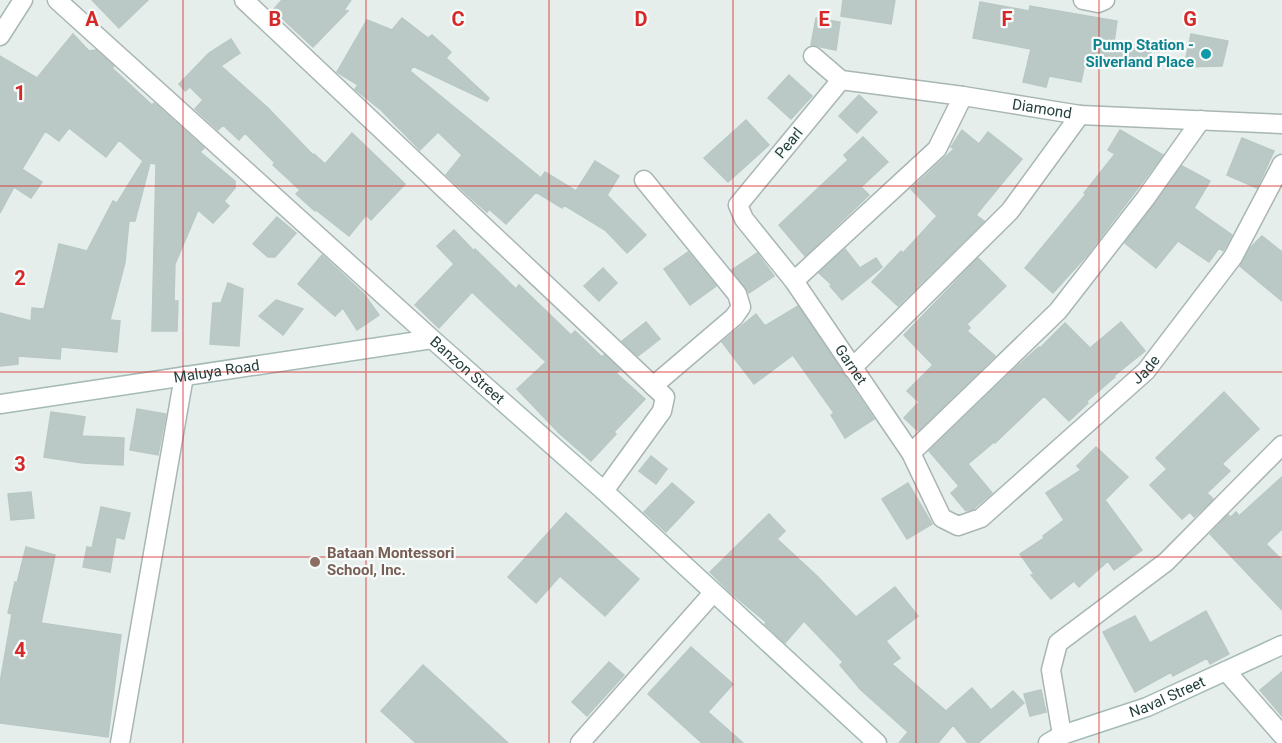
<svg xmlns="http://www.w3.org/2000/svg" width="1282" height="743" font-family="Roboto,sans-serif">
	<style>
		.building { fill: #bbc9c6; stroke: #b8c8c4; stroke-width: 1.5 }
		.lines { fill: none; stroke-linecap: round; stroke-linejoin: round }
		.street-casing { stroke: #a8b6b4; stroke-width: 21 }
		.secondary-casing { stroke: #a4bab6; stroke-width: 21 }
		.street { stroke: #fff; stroke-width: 18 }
		.secondary { stroke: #fff; stroke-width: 18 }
		.grid { fill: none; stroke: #d62828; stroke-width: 1.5; stroke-opacity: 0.55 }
		.culture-dot { fill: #0f9aa8; stroke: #f7fbf9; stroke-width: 2 }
		.education-dot { fill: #8d6e63; stroke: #f7fbf9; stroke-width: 2 }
		.labels { text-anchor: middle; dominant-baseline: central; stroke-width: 4.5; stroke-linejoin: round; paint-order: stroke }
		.culture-label { font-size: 15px; font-weight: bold; fill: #0d838f; stroke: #f7fbf9; text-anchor: end }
		.street-label { font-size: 15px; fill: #25403e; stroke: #f7fbf9 }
		.education-label { font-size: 15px; font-weight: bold; fill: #785e54; stroke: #f7fbf9; text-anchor: start }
		.grid-label { font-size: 20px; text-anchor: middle; font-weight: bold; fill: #d62828; stroke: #f7fbf9; stroke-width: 4.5; stroke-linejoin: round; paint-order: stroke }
	</style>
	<rect width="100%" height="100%" fill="#e6eeec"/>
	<path class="building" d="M92,0H148L119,28Z
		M282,0H351L344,10L348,11L313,47L273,10Z
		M843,0H895L891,24L841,16Z
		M980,2L1029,11L1030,6L1117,21L1114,42L1151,48L1148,68L1086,58L1081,82L1049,76L1046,87L1023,82L1031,49L973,38Z
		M402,18L428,38L432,35L451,52L446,58L489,98L487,101L413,66L410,71L541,178L545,172L576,191L595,161L619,176L607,195L646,235L627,253L605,230L564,205L562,208L536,192L506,224L489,209L487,212L471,198L446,175L462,155L438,132L420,150L381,110L355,89L358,85L337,72L367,20L392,30Z
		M816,18L840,22L836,50L811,45Z
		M73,34L89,51L96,50L114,66L112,68L152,105L154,103L204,148L200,152L235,181V188L224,201L229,206L213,223L198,210L175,264L174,301H178L177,331H152L156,164L150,163L135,221H129L125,262L110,320L120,321L117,352L61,347L60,359L18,356V364L0,366V313L31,321L32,308L44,309L59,244L87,251L113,201L117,203L143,161L119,140L106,157L69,128L59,141L45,131L22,169L42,182L31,198L14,187L0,213V56L37,78Z
		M1191,34L1228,41L1222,66L1184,67Z
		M231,39L240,53L221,66L268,108L313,155L314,154L325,164L352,133L405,184L371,220L366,215L349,236L316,210L315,211L296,194L300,190L273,165L275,163L245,133L239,140L223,125L218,130L195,109L203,100L190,87L185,91L179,84L209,53Z
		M789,75L812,96L791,119L768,98Z
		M859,95L877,112L857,133L839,116Z
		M746,120L769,145L728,182L704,158Z
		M962,130L979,144L988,132L1022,159L976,215L984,221L898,306L872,282L901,251L903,253L937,216L911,189L954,149L951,147Z
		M1120,130L1163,155L1088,254L1053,293L1025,268L1086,194L1084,193L1115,154L1108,150Z
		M863,137L888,162L861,187L869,195L805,256L779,225L848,160L844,155Z
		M1242,138L1274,151L1257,188L1227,175Z
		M1182,166L1210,181L1194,208L1232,235L1223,251L1219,248L1209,262L1178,241L1156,268L1125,243Z
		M277,217L296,233L275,257H268L253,244Z
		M454,230L474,251L475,249L516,289L519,285L571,335L575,331L602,357L604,355L620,370L616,373L645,399L614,432L616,434L591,461L559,433L517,389L546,362L472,292L439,328L415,305L454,264L437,246Z
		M1262,236L1282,252V301L1240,266L1251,247Z
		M845,249L860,268L876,258L882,267L842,300L830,286L832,285L819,273Z
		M688,252L716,286L690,305L664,269Z
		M757,253L774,276L749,293L732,270Z
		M322,255L364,294L379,315L357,330L343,308L335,316L298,284Z
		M978,258L1006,286L967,324L970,328L967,331L995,356L918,431L904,418L919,402L907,391L933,365L904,335Z
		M603,268L617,283L599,301L584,286Z
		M228,283L243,289L239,346L210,344L213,303H221Z
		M276,300L303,309L283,335L259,316Z
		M798,306L874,419L845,438L831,415L834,413L793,355L754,384L722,342L756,314L765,326Z
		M646,322L660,339L638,356L622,341Z
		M1121,322L1145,351L1114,376L1115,377L1087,401L1088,403L1069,421L1044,396L995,443L994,442L968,464L992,493L973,509L966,511L951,493L959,486L929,451L1011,372L1039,347L1040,348L1065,323L1090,348Z
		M1224,392L1259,429L1222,464L1230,471L1207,493L1213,499L1194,517L1190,512L1182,519L1150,485L1167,469L1156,458Z
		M137,409L166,414L158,455L130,450Z
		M51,412L85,417L82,436L124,438L123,465L83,463L44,457Z
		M1096,447L1128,477L1105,500L1142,550L1114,570L1108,561L1079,587L1074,581L1051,599L1031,575L1034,574L1020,554L1044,538L1043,536L1064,520L1046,493L1081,470L1077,466Z
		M651,456L667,469L656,484L639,471Z
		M1282,477V529L1266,544L1282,560V610L1210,534L1228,515L1231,517L1236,512L1239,516Z
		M672,483L694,502L666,532L644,512Z
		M908,483L932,524L907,539L882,499Z
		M31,492L34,518L11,520L8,494Z
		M101,507L130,513L124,539L116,537L110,572L83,567L87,547L92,548Z
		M566,513L639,579L605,616L560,576L536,603L508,577Z
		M769,514L785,531L777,539L817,576L856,617L895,587L918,616L886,641L900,658L892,664L946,711L972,688L991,710L1013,691L1024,703L978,743H968L953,725L938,743H899L908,732L861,690L840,665L843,662L804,621L785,643L765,624L766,622L730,592L710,572Z
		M26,547L55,555L41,623L121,635L108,737L0,723V683L12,614L8,613L15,582L17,583Z
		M1206,611L1229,654L1210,664L1207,658L1173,676L1171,672L1135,692L1103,632L1135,616L1150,643Z
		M691,647L733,684L708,712L743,743H702L648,694Z
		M609,662L624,675L587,716L572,702Z
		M423,665L445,685L508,743H416L381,711Z
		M1282,672V716L1260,690Z
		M1041,690L1046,712L1030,716L1024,694Z"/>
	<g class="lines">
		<defs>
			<g id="street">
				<path d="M57,0L432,339"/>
				<path d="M244,0L665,397L662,411L604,491"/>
				<path d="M1083,0L1098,3L1105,0"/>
				<path d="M0,36L23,0"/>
				<path id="s1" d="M813,56L841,80L963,96L1080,115L1282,124"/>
				<path id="s2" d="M841,80L738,205L744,219L794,281L911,453L942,518L958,526L981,518L1146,371L1233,257L1282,164"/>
				<path d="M644,180L737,294L741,307L734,317L653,386"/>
				<path d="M794,281L937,149L963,96"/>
				<path d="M852,368L1010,211L1080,115"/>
				<path d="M911,453L1058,311L1145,199L1201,120"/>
				<path d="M1226,671L1282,735"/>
				<path d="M1062,735L1051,670L1058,643L1166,562L1282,445"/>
				<path d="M120,743L184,376"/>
				<path d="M580,743L713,593"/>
			</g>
			<g id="secondary">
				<path id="s3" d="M0,404L432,339L604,491L877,743"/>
				<path id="s4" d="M1048,743L1062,735L1147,707L1282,645"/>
			</g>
		</defs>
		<use href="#street" class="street-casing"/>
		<use href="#secondary" class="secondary-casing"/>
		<use href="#street" class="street"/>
		<use href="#secondary" class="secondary"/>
	</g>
	<path class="grid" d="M183,0V743M366,0V743M549,0V743M733,0V743M916,0V743M1099,0V743M0,186H1282M0,372H1282M0,557H1282"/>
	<circle class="culture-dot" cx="1206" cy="54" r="6"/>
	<circle class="education-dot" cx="315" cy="562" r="6"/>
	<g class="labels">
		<g class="culture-label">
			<text x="1194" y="45">Pump Station -<tspan x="1194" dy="17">Silverland Place</tspan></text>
		</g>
		<g class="street-label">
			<text stroke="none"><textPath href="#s1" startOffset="240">Diamond</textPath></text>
			<text transform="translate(789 143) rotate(-51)">Pearl</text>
			<text stroke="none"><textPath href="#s2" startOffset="358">Garnet</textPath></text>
			<text stroke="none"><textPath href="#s2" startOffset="801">Jade</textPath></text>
			<text stroke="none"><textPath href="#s3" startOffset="484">Banzon Street</textPath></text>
			<text stroke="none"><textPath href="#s3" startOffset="219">Maluya Road</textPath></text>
			<text stroke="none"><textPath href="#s4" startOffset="128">Naval Street</textPath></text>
		</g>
		<g class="education-label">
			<text x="327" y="553">Bataan Montessori<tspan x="327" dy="17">School, Inc.</tspan></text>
		</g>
	</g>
	<g class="grid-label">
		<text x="92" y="26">A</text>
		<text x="275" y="26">B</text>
		<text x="458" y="26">C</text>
		<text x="641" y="26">D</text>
		<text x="824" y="26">E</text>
		<text x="1007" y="26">F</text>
		<text x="1190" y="26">G</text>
		<text x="20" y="100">1</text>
		<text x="20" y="285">2</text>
		<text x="20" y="471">3</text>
		<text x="20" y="657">4</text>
	</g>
</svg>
